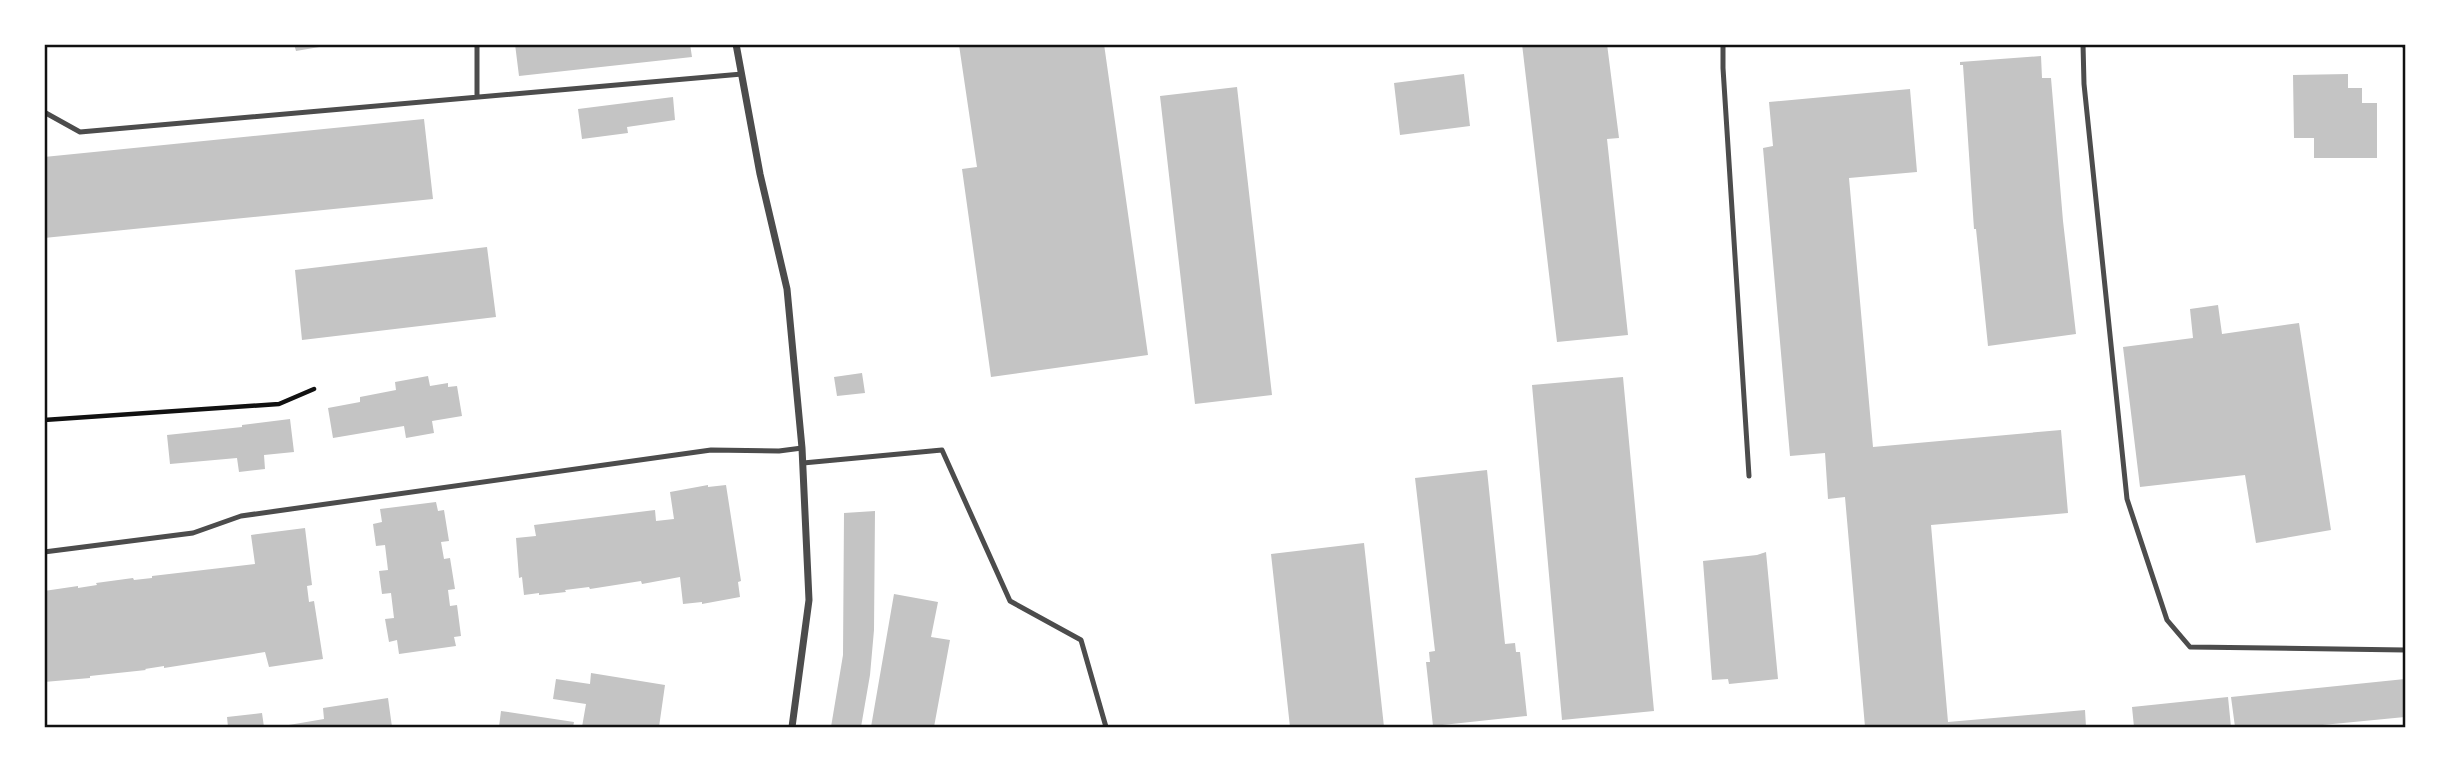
<svg xmlns="http://www.w3.org/2000/svg" width="2449" height="771" font-family="'Work Sans',sans-serif">
	<style>
		.building { fill: #c4c4c4 }
		.lines { fill: none; stroke-linecap: round; stroke-linejoin: round }
		.path { stroke: #111; stroke-width: 4.5 }
		.service { stroke: #4c4c4c; stroke-width: 5 }
		.minor { stroke: #4c4c4c; stroke-width: 7 }
		.neatline { fill: none; stroke: #111; stroke-width: 2.5 }
	</style>
	<rect width="100%" height="100%" fill="#fff"/>
	<path class="building" d="M294,44H331V45L296,51Z
		M515,44H690L692,57L519,76Z
		M971,44H1104L1148,355L991,377L962,169L977,167L959,45Z
		M1522,44H1607L1619,138L1607,139L1628,335L1557,342Z
		M2041,56L2042,78H2051L2063,221L2076,334L1988,346L1976,229H1974L1963,65H1960V62Z
		M1464,74L1470,126L1400,135L1394,83Z
		M2348,74V88H2362V103H2377V158H2314V138H2294L2293,75Z
		M1237,87L1272,395L1195,404L1160,96Z
		M1910,89L1917,172L1849,178L1873,447L2061,430L2068,513L1931,525L1948,722L2085,710L2086,727H1865L1845,497L1828,499L1825,453L1790,456L1763,148L1773,146L1769,102Z
		M673,97L675,120L627,127L628,133L582,139L578,109Z
		M424,119L433,199L44,238V157Z
		M487,247L496,317L302,340L295,270Z
		M2218,305L2222,334L2299,323L2331,530L2256,543L2245,475L2140,487L2123,347L2193,338L2190,309Z
		M862,373L865,393L837,396L834,377Z
		M428,376L430,386L448,383V387L457,386L462,416L432,421L434,433L406,438L404,426L333,438L328,408L360,402V397L396,390L395,382Z
		M1623,377L1654,711L1562,720L1532,385Z
		M290,419L294,452L264,455L265,469L239,472L237,458L170,464L167,435L242,427V425Z
		M1487,470L1505,644L1515,643L1516,652H1520L1527,716L1433,726L1426,662H1430L1429,652L1435,651L1415,478Z
		M708,485V487L726,485L741,581L738,582L740,597L702,604V602L683,604L680,577L642,584L641,581L590,589L589,587L565,590L566,592L539,595V593L524,595L522,577L519,578L516,538L536,536L534,525L655,510L656,521L674,519L670,492Z
		M436,502L438,511L444,510L449,541L441,542L444,559L450,558L455,589L448,590L450,606L457,605L461,636L454,637L456,646L399,654L397,640L389,642L385,619L394,618L391,593L382,594L379,571L388,570L385,545L376,546L373,524L382,522L380,509Z
		M875,511L874,630L870,675L861,727H831L843,655L844,513Z
		M305,528L312,585L307,586L309,602L314,601L323,659L269,667L265,652L164,668V666L145,669L146,670L99,675L90,676V678L44,682V591L78,586V588L97,585L96,583L133,578L134,580L152,578V576L255,564L251,535Z
		M1364,543L1384,727H1290L1271,554Z
		M1766,552L1778,679L1729,684L1728,679L1712,680L1703,561L1757,555Z
		M894,594L938,602L931,637L950,640L934,727H871Z
		M591,673L665,685L659,727H582L586,704L553,699L556,679L590,684Z
		M2405,679V717L2302,727H2235L2231,697Z
		M2228,697L2231,727H2134L2132,707Z
		M388,698L392,727H277L324,719L323,708Z
		M501,711L574,722L573,727H499Z
		M262,713L264,727H228L227,717Z"/>
	<g class="lines">
		<path class="path" d="M44,420L279,404L314,389"/>
		<path class="service" d="M1723,44V68L1749,476
			M2083,44L2084,84L2127,499L2167,620L2190,647L2405,650
			M477,97V44
			M44,112L80,132L742,74
			M803,463L942,450L1010,601L1081,640L1106,727
			M44,552L193,533L241,516L711,450L779,451L802,448"/>
		<path class="minor" d="M736,44L760,174L787,289L802,448L809,600L792,727
			M2404,44L2405,45"/>
	</g>
	<rect width="2449" height="771" fill="none" stroke="#ffffff" stroke-width="91"/>
	<rect x="46" y="46" width="2358" height="680" class="neatline"/>
</svg>
